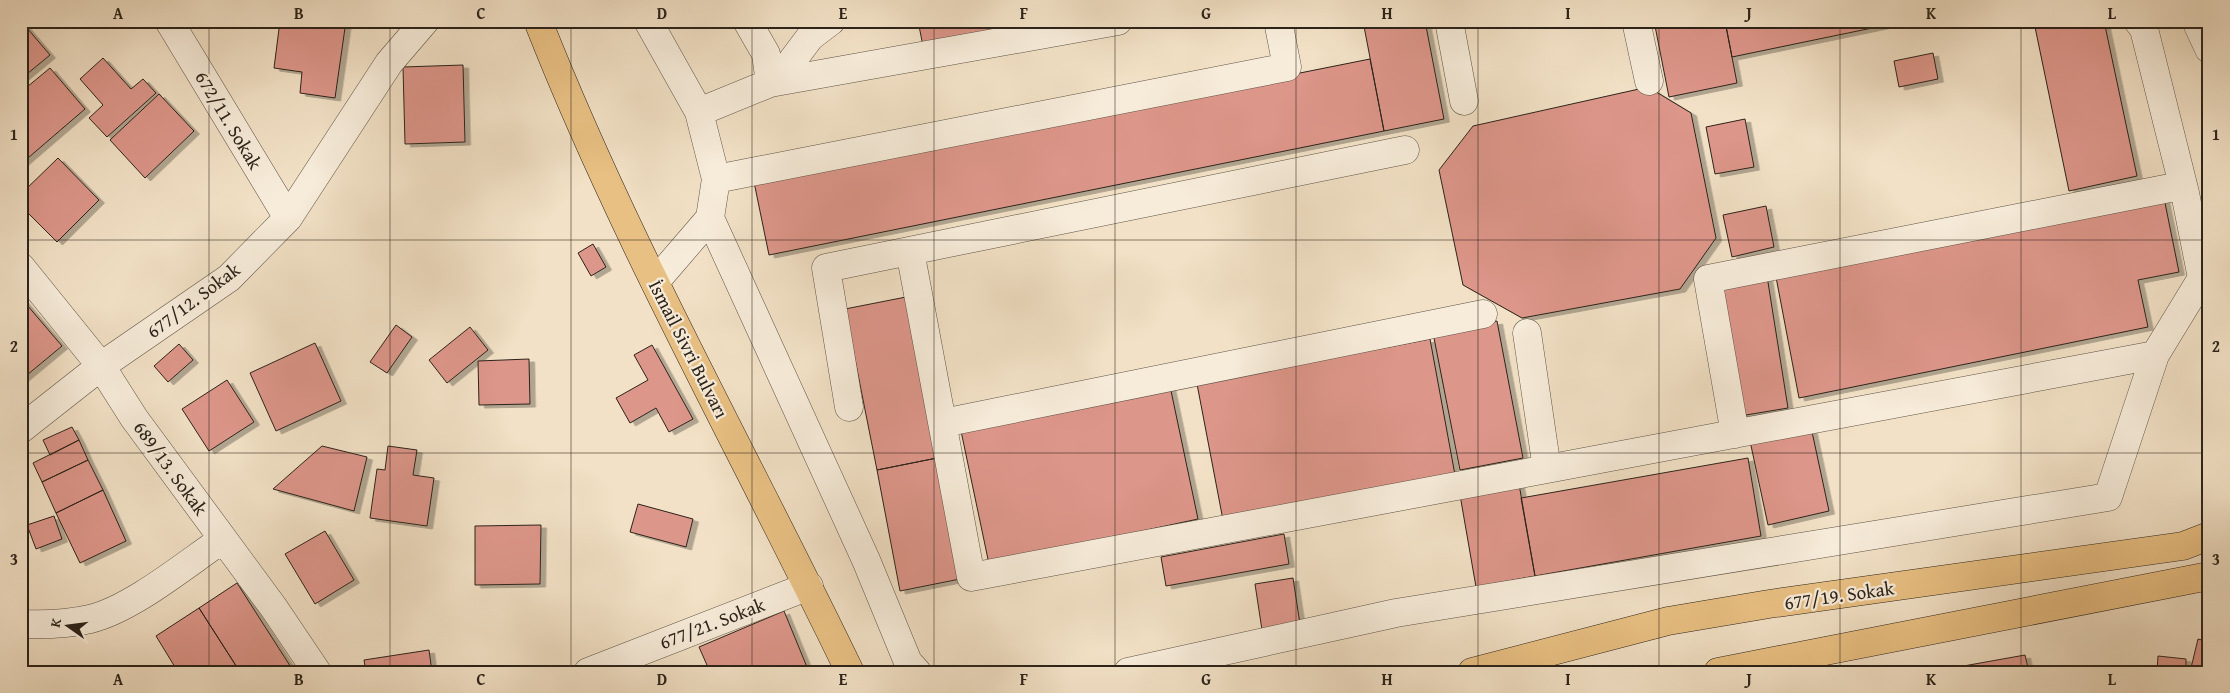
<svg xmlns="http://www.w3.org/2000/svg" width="2230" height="693" font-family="'Gentium Book Plus',serif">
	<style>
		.building { fill: #dd968a; stroke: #2b231a; filter: url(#shadow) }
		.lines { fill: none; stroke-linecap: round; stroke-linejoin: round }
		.minor-casing { stroke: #5d5245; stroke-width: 29 }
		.major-casing { stroke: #2b231a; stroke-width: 29 }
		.minor { stroke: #f7ecda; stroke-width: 28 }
		.major { stroke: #e9c083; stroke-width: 28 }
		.grid { fill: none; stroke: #2b231a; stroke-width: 1; stroke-opacity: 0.55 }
		.labels { text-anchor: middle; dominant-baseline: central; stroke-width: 4.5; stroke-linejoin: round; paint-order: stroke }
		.street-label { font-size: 19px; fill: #2b231a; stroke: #f7ecda }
		.neatline { fill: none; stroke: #2b231a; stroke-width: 2 }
		.grid-label { font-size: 16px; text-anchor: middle; font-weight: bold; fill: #2b231a }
	</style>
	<defs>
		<filter id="shadow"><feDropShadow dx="5.5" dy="3" stdDeviation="0" flood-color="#0004"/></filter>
	</defs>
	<rect width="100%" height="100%" fill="#f2e1c6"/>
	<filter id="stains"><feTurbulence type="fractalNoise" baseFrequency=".004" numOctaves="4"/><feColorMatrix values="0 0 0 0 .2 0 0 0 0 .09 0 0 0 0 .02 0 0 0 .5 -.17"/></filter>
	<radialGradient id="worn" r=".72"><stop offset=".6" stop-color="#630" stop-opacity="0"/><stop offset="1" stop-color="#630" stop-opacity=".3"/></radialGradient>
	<path class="building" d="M21,21L50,55L21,79Z
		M280,21H346L335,98L300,93L302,72L274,68Z
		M918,21H1049L923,46Z
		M1363,21H1425L1444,119L1384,131Z
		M1654,21H1725L1737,83L1669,97Z
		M1725,21H1906L1732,57Z
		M2060,21H2104L2137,176L2069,191L2035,27Z
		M1933,53L1938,79L1899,87L1894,61Z
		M103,58L131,89L143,79L156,93L107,137L89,118L103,105L80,79Z
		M1370,59L1384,131L769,255L754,182Z
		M463,65L465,142L405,144L403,67Z
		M50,68L85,109L21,164V92Z
		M1648,87L1691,113L1716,238L1680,289L1522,318L1463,285L1439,170L1473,126Z
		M159,94L194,131L145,178L110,140Z
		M1745,119L1754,167L1715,174L1706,127Z
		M58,158L99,200L57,242L21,206V194Z
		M2164,198L2179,272L2138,280L2148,327L1799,398L1776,277Z
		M1766,206L1774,247L1732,257L1723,215Z
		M593,244L606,267L591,276L578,253Z
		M1767,276L1788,408L1740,416L1718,284Z
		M906,297L937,458L877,470L845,309Z
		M21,298L62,346L21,380Z
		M1497,321L1523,458L1460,470L1433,333Z
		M396,325L412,337L387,373L370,362Z
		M470,327L488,350L447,383L429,360Z
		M1430,339L1455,475L1223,520L1197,384Z
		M315,343L341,401L276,431L250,373Z
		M179,344L193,360L168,382L154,366Z
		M652,345L693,419L669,432L656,408L630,423L616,398L648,380L634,355Z
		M529,359L530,404L479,405L478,361Z
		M227,380L254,422L209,451L182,409Z
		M1170,386L1198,519L989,564L961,431Z
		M72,427L79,440L50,455L43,440Z
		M1811,427L1829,511L1768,525L1750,441Z
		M79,440L88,460L42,482L33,463Z
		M322,446L367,457L354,511L273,489Z
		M388,446L417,450L413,475L434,478L427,526L370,518L377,469L385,470Z
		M937,458L960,579L900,591L877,470Z
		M1748,458L1761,536L1535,576L1521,498Z
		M88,460L103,490L56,513L42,482Z
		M1519,484L1535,576L1476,587L1460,495Z
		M103,490L126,541L80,563L56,513Z
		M638,504L693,519L686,547L630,532Z
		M54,516L62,539L36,549L27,525Z
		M541,525L540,584L475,585V526Z
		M325,531L354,580L315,604L285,554Z
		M1284,534L1289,564L1166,586L1161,557Z
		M1293,578L1300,624L1262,630L1255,584Z
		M237,583L294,672H240L199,608Z
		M199,608L240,672H178L156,636Z
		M784,611L809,672H710L699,647Z
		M2198,639L2209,642V672H2190Z
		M429,650L432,672H366L364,660Z
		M2025,655L2029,672H1930Z
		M2158,656L2186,659V672H2157Z"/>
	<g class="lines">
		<defs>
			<path id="minor" d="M169,21L288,218
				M648,21L699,112L716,179L710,218L655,282
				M1449,21L1464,101
				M1636,21L1649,81
				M2196,21L2209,49
				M777,81L810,37L831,21
				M770,83L1118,21
				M699,112L770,83L766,54L747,21
				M716,179L1287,67L1278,21
				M710,218L866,560L908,662L917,672
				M910,251L971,577L2155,355
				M21,267L101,366L134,418L274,608L317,672
				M1527,333L1547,469
				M849,407L826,268L1405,150
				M943,423L1483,314
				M21,429L101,366L229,278L288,218L389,63L425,21
				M1735,434L1708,279L2170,188
				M21,624C43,625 68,624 90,619C132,609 186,564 223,539
				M588,672L809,586
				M1128,672L1396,613L2108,497L2155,355L2202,278L2185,193L2144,29L2138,21"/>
			<path id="major" d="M538,21C626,245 746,456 850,672
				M1472,672L1668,621L1769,604L2183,546L2209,536
				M1718,672L2209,576"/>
		</defs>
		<use href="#minor" class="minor-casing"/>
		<use href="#major" class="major-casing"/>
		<use href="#minor" class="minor"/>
		<use href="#major" class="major"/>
	</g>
	<path class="grid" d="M209,21V672M390,21V672M571,21V672M752,21V672M934,21V672M1115,21V672M1296,21V672M1478,21V672M1659,21V672M1840,21V672M2021,21V672M21,240H2209M21,453H2209"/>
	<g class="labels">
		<g class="street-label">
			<text transform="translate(229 120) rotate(59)">672/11. Sokak</text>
			<text transform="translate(193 300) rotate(-37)">677/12. Sokak</text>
			<text transform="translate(689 349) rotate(63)">İsmail Sivri Bulvarı</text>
			<text transform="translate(171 468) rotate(54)">689/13. Sokak</text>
			<text transform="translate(1839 595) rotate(-8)">677/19. Sokak</text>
			<text transform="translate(712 623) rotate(-21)">677/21. Sokak</text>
		</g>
	</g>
	<rect width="2230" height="693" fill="none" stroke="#f2e1c6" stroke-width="55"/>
	<g transform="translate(68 626) rotate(284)" stroke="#f7ecda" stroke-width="4" paint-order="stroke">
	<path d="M0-4L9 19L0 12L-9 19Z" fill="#2b231a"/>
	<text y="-8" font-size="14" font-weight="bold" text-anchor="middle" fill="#2b231a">K</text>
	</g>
	<rect x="28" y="28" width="2174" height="638" class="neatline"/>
	<g class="grid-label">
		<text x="118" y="19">A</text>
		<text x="299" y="19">B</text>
		<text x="481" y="19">C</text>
		<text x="662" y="19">D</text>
		<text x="843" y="19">E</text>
		<text x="1024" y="19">F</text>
		<text x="1206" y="19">G</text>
		<text x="1387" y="19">H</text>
		<text x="1568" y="19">I</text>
		<text x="1749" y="19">J</text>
		<text x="1931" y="19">K</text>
		<text x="2112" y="19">L</text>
		<text x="14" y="140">1</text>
		<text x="2216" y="140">1</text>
		<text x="14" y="352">2</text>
		<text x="2216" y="352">2</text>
		<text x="14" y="565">3</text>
		<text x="2216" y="565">3</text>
		<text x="118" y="685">A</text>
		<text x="299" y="685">B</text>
		<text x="481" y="685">C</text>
		<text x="662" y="685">D</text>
		<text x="843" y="685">E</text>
		<text x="1024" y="685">F</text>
		<text x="1206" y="685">G</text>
		<text x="1387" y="685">H</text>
		<text x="1568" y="685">I</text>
		<text x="1749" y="685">J</text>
		<text x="1931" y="685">K</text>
		<text x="2112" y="685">L</text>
	</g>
	<rect width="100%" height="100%" filter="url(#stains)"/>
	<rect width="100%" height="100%" fill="url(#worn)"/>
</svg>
